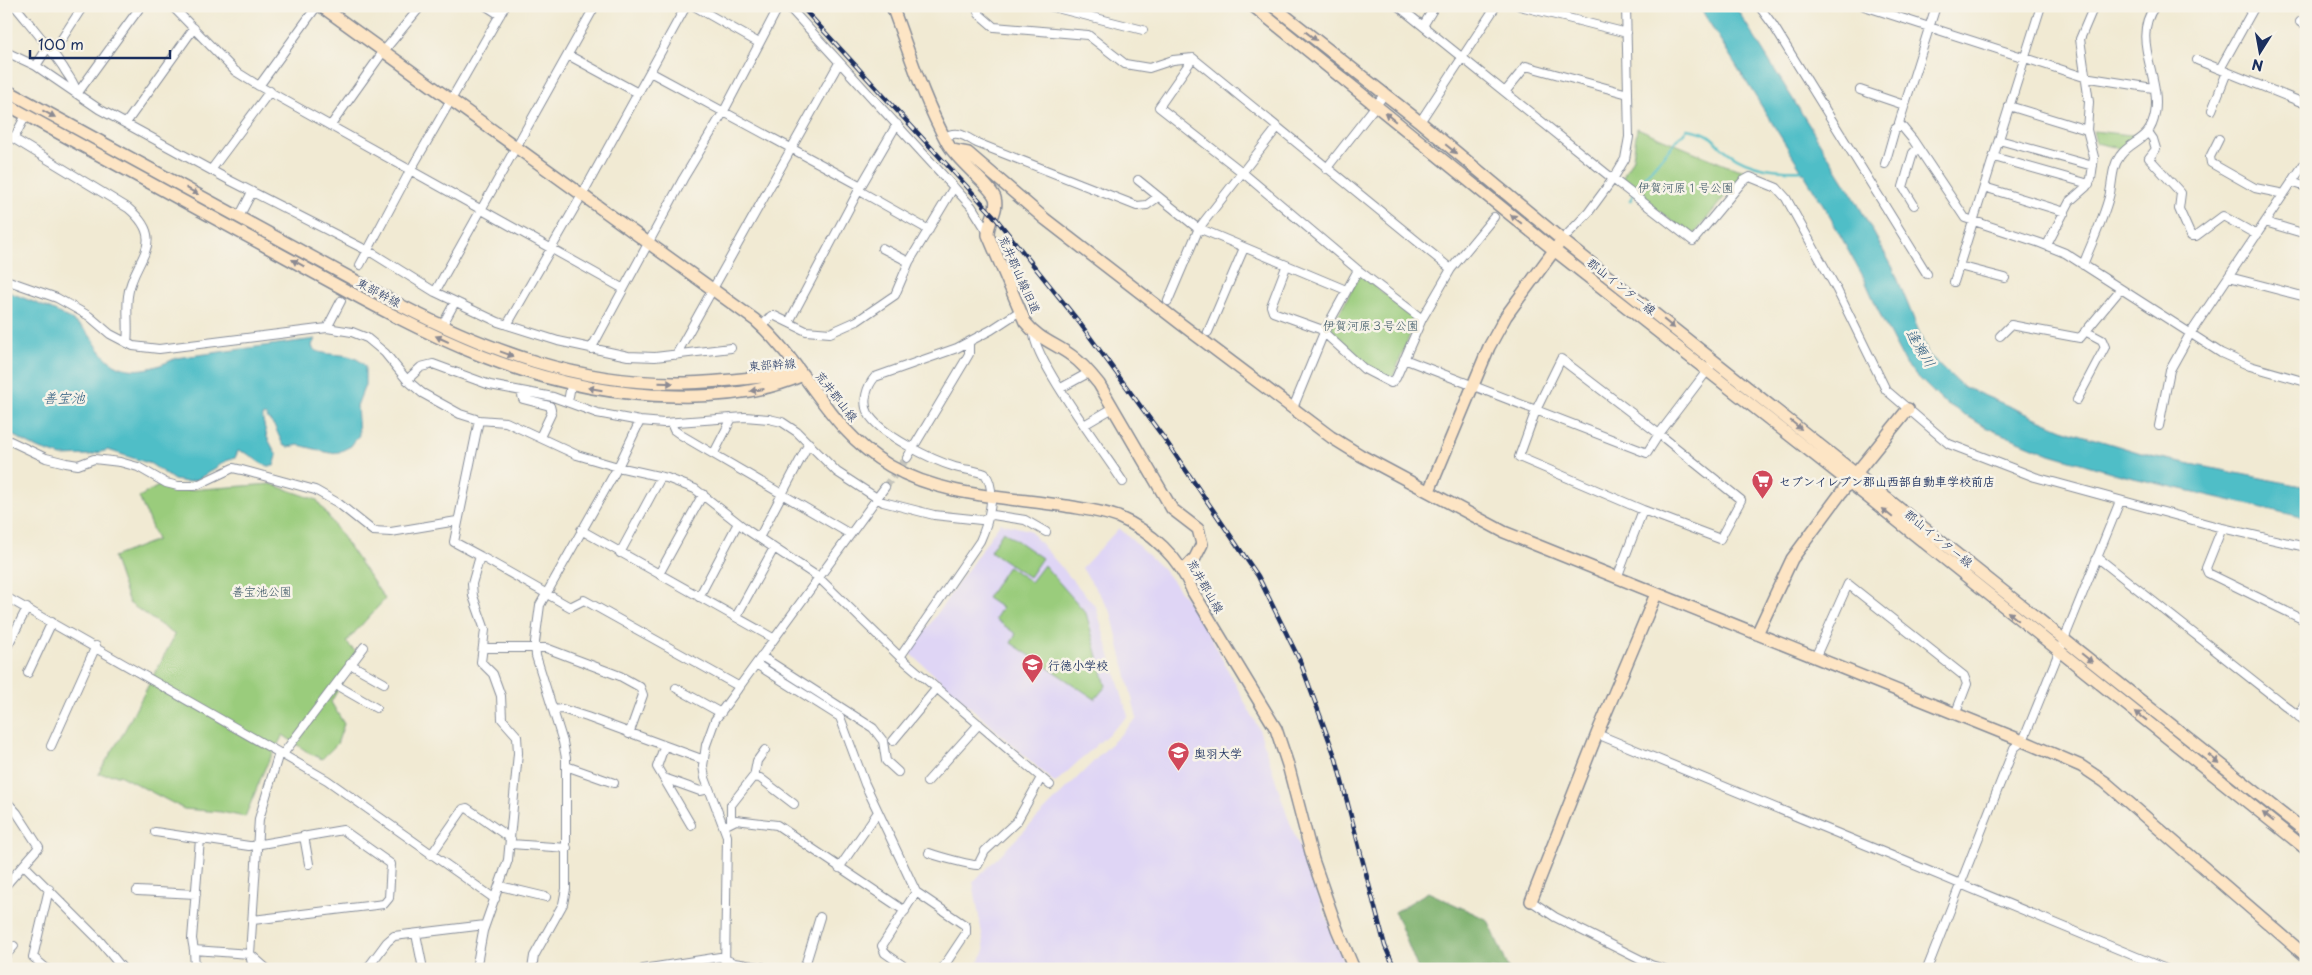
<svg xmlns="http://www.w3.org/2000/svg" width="2312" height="975" font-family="'Playpen Sans','Klee One',sans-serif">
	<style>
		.built { fill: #dfd5f5 }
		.green { fill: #9acc7c; stroke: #5a7e6d }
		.forest { fill: #7bb06c; stroke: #4b7065 }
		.water { fill: #50bec7; stroke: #367692 }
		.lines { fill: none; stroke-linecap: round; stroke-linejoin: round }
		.stream { stroke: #50bec7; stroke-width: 2.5 }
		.street-tunnel { stroke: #c6c5bc; stroke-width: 8; stroke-dasharray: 8 4; stroke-linecap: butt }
		.street-casing { stroke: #868c98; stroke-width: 10 }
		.secondary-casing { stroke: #868c98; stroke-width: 14 }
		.street { stroke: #fff; stroke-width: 8 }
		.secondary { stroke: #fde5c5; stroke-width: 11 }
		.rail-casing { stroke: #1b2f5e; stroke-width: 4.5 }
		.rail { stroke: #f7f3e8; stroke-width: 2.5; stroke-dasharray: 8; stroke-linecap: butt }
		.oneway { fill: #8c8a92 }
		.labels { text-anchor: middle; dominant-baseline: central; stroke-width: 5; stroke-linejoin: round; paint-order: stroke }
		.park-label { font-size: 12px; fill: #3b5666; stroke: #f7f3e8 }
		.street-label { font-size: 12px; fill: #1b2f5e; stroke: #f7f3e8 }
		.poi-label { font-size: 12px; font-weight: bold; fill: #1b2f5e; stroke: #f7f3e8; text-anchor: start }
		.water-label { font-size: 14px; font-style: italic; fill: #2b5a7e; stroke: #f7f3e8 }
	</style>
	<rect width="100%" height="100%" fill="#f7f3e8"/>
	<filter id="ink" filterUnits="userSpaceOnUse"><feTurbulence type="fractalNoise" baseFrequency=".02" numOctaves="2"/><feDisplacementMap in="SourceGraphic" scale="10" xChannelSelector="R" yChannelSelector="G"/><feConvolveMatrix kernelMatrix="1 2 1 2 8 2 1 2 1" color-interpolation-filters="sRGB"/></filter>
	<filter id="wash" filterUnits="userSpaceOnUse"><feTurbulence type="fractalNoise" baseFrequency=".0096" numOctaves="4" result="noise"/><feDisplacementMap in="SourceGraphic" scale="20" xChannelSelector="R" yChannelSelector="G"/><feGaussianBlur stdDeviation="1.12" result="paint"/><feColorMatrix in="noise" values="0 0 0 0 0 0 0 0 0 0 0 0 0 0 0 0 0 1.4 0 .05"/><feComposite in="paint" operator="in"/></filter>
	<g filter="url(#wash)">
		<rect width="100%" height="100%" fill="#f1ead3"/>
		<path class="built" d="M1000,523L1029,530L1096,607L1128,716L1055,783L910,653Z
			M1119,528L1162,568L1199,615L1259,729L1287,815L1347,969H974L985,951L973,882L1137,718L1111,612L1082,568Z"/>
		<path class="green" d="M1637,128L1725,165L1745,171L1692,237L1621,181L1633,158Z
			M2093,131L2140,136L2123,149L2096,143Z
			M1362,276L1414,317L1415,322L1393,377L1388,378L1366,365L1332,333L1331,328L1358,278Z
			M162,484L189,490L271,484L317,500L385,599L346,642L358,654L331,702L344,724L337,744L322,759L309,753L283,735L265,768L245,817L221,812L184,809L119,775L98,774L121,737L175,635L129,603L113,557L157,540L139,497Z
			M1003,531L1042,558L1029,577L990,551Z
			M1044,565L1086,613L1106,686L1095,699L1011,643L1016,634L995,619L1002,608L987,598L1008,566L1031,582Z"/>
		<path class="forest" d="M1428,892L1488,920L1509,969H1418L1395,912Z"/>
		<path class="water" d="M1699,6H1735L1855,199L1893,268L1928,354L1962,386L2062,429L2151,456L2306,487V518L2121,475L2050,454L1985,427L1941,400L1906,365L1883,321L1864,278L1824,206Z
			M6,291C30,301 58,310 79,325C91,333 94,344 103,354C122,378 153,370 176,358L315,339L312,345L313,349C330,359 351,349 365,366V385L357,406L359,435L351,446L339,452L330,453L299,445L288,447L283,445L275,427L265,415L262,416L267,437L277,456L274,466C258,468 253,452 238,451L235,458L226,461L197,480L186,482L174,480L151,464L108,450L90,455L61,456L37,448L6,432Z"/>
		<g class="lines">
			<path class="stream" d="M1630,201L1639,183L1687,129C1715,133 1709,139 1729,153C1751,169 1778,171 1804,170"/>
		</g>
	</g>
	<g filter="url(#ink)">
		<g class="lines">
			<path class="street-tunnel" d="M341,301L360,265
				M885,487L907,458"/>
			<defs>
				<path id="street" d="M15,6C32,27 48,45 63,67C69,78 75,82 77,94
					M172,6L235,71L259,86L622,288
					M486,6L500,15
					M694,6L759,43
					M788,6L972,207L987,231
					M976,6L979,14L994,27L1088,35L1125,64L1149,68L1173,60L1193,58L1451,269L1422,319
					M1049,6L1143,30
					M1398,6L1613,179L1625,159L1629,137L1626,6
					M1520,6L1627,33
					M1759,6L1773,25L1927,274
					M1864,6L2084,77L2153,88
					M1936,6L1899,123L1913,140L1965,218L2040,243L2065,253L2221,353L2250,366L2306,382
					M2300,22L2306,26
					M1423,26L1435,6
					M54,51L83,6
					M6,52L36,66L99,109L231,181L374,254L435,292L498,322L558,341L628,356L655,357L731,348
					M568,55L638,93
					M1193,58L1159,107L1242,172L1358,270L1325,330L1293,408
					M2197,60L2306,104
					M36,66L49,45
					M2220,69L2255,6
					M650,72L861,186
					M259,86L317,6
					M1860,90L1904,105
					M1505,92L1526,66L1628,94
					M77,94L141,6
					M2009,106L2087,130
					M2212,110L2227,72
					M1420,122L1496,6
					M126,123L194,28
					M331,125L383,52L421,6
					M2148,132L2153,139L2156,149L2149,158L2181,193L2179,209L2191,236H2196L2223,216L2257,235
					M6,134L128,208C170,243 132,260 128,296C126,311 129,327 127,343
					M945,137C957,129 966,137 977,143L1137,206L1147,205L1158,197
					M14,138L26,115
					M2219,139L2210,157L2211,163L2255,188L2284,194
					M1999,140L2093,166
					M1994,157L2089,184
					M1885,164L1895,129L1900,125
					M1326,169L1384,95
					M211,170L270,91
					M1138,180L1196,227L1346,290
					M2292,182L2306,187
					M1984,187L2065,212
					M858,190L929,230
					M1914,205L1903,187L1913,153L1918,148
					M239,217L252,192
					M2265,222L2306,234
					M1562,240L1588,213L1613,179L1693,241L1743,181L1750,177L1777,188L1786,198L1837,290L1886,390L1949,444L2035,477L2222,528L2306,547
					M2047,245L2070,201L2086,187L2091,179L2094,157L2087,130L2089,102L2080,39L2094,6
					M882,248L909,262
					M360,265L410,171L505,6
					M2083,265C2092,242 2103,220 2109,197C2113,183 2111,168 2120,156C2132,139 2150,142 2155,114C2162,77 2130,40 2155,6
					M1959,266L2005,278
					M1286,267L1271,306L1273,312L1320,329L1364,369L1391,383L1396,378L1422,319L1358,270
					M1451,269L1494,217
					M2229,277L2306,297
					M6,280L57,298L89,316L110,334L133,346L159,349L327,328L352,332L367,338L385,353L407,380L422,393L460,414L479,420L506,422L577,455L618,467L667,478L695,489L747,530L818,577L900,657L1050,785
					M1954,282L2041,6
					M435,292L595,6
					M1168,301L1199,228L1277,128
					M789,322L861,186L897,124
					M507,325L582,195L686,6
					M442,326L455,302
					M762,326L771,316H775L806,331L830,333L857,321L895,295L909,262L954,187
					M327,328L341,301
					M1208,332L1244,248
					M1034,333C1033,359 1106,455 1123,482
					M2000,336L2011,325L2080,338L2120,290
					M591,349L683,179L724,111L779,6
					M676,355L839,63
					M1404,359L1647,453L1659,434L1710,367
					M1561,359L1659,434L1741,500L1720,539L1643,510L1519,457L1536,410Z
					M407,380L421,367L433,364L490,385L553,397L597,413L640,421L664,423L745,417L769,419L782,422L797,432L837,472L883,502L934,515L981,520L993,515L1025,520L1046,532
					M1061,388L1090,372
					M521,391L523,399L550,406L551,410
					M2077,400L2105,347L2102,340L2085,331
					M568,402L571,385
					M671,423L674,430L681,435L850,534
					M1084,425L1113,408
					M2159,426L2170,370L2190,334L2306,161
					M540,437L551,414
					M6,439L46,458L66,463L78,465L94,459L120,462L138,467L166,483L178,486H195L233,468L242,470L315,490L338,503L373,531L391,532L457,521
					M714,453L732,418
					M907,458L965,361L969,354V342
					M2222,528L2206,568L2208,573L2306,621
					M581,530L773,638
					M759,538L809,443
					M620,553L661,477
					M480,556L570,607L584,600L740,687
					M2097,557L2306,722
					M659,574L703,494
					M1617,578L1643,510
					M6,597L327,780L495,899
					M699,597L738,523
					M736,617L774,548
					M483,648H546L620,676L640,687L643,695L629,734
					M6,649L27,608
					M761,656L873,728L883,741L886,761L898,772
					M900,657L980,541C988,523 998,491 985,474C975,470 965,470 955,467C932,460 879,434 868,413C862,402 867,386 875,377L957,348L991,330L1020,311
					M1815,658L1848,584L1964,676L1967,684L1955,715
					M350,664L384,683
					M756,664L840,717L865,784L916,892L966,926V933L942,969
					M28,673L52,622
					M336,685L376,708
					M676,688L721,713
					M553,710L562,709L587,717L704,760
					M2299,717L2306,701
					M1597,734L2166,969
					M893,741L937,688
					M51,746L96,646
					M664,747L657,767L691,825
					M283,754L364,647
					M566,766L614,783
					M754,777L757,761L765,750
					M664,778L700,791L709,789
					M927,782L979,724
					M6,801L17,813L39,847L6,885
					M731,822V805L753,777L760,778L794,804
					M724,826L736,820L777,825L905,911
					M155,832L249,846L343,830L391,864L389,898L384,904L253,920
					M304,836L309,864
					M200,839L192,939L194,950L250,954L267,969
					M511,844L567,848
					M929,853C937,856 973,866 978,865L985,851L1017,821L1041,778
					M431,855L463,809L467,808L511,839
					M24,865L99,940L123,969
					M839,868L878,812
					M500,886L546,897
					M137,891L196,894
					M1531,901L1555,917L1651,965L1665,969
					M416,934L422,964L421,969
					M194,950L195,969
					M6,955L14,946
					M47,969L33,957L49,889
					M253,969L250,954L259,819L279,753
					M367,969L387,942L394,936L485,925
					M476,969L483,931L508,860L518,753L517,736L502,719L501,696L493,674L481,662L485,630L473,596L472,584L480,556L454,542L479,420
					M532,969L534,956L563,904L566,889V758L563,742L536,656L535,642L540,605L618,467L640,421
					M643,969L720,957L734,963L772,969
					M725,969L727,836L705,778L703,766L706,745L715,720L885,487
					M804,969L820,917
					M908,969L885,953L882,946L916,892
					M1927,969L2014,748L2023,741L2120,501"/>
				<path id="secondary" d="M321,6L755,320C808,367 826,428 890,466C943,497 1007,497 1066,506C1083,509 1102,511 1118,517C1151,531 1180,558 1193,592L1276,729L1288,765L1313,860L1337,929L1354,969
					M892,6C909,52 924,101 948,144C957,161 991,186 995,198C999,211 987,222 988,235L1025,322C1038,339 1056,344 1072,356C1083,364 1091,374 1099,384L1172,509L1198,529L1202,544L1195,558L1184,570
					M1253,6L1554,250L1849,482L2306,849
					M1273,6L1420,122L1562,240L2306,832
					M6,90L400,305C489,351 578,384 679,383C718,383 757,376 796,375
					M6,104C93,152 180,199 267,247C400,319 518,394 675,396C719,397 763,393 803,375
					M952,150L968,153L1045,219L1181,324L1331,437L1360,455L1504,532L2023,741L2081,766L2105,782L2306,956
					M1429,491L1489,347L1506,316L1558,245
					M1757,634L1792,559L1849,482L1908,409
					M1531,901L1597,734L1656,594"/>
			</defs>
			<use href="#street" class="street-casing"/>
			<use href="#secondary" class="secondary-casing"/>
			<use href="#street" class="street"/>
			<use href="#secondary" class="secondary"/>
			<defs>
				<path id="rail" d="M801,6L993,215L1079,322L1166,441L1258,576L1300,661L1336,759L1385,946L1395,969"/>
			</defs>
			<use href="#rail" class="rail-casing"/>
			<use href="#rail" class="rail"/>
		</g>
		<defs><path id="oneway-solid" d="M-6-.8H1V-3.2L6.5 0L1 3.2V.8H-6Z" transform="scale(1.25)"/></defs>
		<g class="oneway">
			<use href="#oneway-solid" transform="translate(1311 36) rotate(38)"/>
			<use href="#oneway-solid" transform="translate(49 114) rotate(28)"/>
			<use href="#oneway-solid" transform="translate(1390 117) rotate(-141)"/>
			<use href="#oneway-solid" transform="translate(1451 149) rotate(40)"/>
			<use href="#oneway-solid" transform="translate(192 191) rotate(29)"/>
			<use href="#oneway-solid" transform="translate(1516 219) rotate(-141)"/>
			<use href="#oneway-solid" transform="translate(298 263) rotate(-151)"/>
			<use href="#oneway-solid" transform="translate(1669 324) rotate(39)"/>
			<use href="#oneway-solid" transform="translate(442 339) rotate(-155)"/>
			<use href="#oneway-solid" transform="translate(507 354) rotate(20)"/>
			<use href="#oneway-solid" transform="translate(666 383) rotate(1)"/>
			<use href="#oneway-solid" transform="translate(595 389) rotate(-171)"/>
			<use href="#oneway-solid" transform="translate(757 390) rotate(172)"/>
			<use href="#oneway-solid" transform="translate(1796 425) rotate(39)"/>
			<use href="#oneway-solid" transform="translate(1887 513) rotate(-141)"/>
			<use href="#oneway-solid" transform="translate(2013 616) rotate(-141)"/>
			<use href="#oneway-solid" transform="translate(2087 658) rotate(39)"/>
			<use href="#oneway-solid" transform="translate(2141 716) rotate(-142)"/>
			<use href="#oneway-solid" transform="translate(2214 759) rotate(38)"/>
			<use href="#oneway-solid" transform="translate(2268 817) rotate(-141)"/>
		</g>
	</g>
	<defs>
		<symbol id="supermarket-pin" viewBox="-11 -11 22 30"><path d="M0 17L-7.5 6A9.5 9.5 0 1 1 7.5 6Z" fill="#d1495b" stroke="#f7f3e8"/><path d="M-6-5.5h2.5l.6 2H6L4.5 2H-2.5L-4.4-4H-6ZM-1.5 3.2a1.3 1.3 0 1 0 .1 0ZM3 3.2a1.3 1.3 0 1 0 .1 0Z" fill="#fff"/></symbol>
		<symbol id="school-pin" viewBox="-11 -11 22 30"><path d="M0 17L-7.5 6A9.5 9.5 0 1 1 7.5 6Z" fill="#d1495b" stroke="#f7f3e8"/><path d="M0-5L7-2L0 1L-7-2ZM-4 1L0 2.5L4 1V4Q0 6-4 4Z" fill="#fff"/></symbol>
		<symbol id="university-pin" viewBox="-11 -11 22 30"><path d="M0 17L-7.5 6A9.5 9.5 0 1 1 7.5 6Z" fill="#d1495b" stroke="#f7f3e8"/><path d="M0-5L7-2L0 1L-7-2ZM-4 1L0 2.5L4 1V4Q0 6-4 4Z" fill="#fff"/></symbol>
	</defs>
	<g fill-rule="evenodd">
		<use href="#supermarket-pin" x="1750" y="468" width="25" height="34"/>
		<use href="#school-pin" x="1020" y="652" width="25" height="34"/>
		<use href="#university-pin" x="1166" y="740" width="25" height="34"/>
	</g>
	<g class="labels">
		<g class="park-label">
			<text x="1686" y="187">伊賀河原１号公園</text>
			<text x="1371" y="325">伊賀河原３号公園</text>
			<text x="262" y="591">善宝池公園</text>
		</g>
		<g class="street-label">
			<text transform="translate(1020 274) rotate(66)">荒井郡山線旧道</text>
			<text transform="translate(1622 286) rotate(38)">郡山インター線</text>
			<text transform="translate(379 292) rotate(28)">東部幹線</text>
			<text transform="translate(772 364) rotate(-4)">東部幹線</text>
			<text transform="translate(837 396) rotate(52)">荒井郡山線</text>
			<text transform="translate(1939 538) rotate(39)">郡山インター線</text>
			<text transform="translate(1206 586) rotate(60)">荒井郡山線</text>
		</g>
		<g class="poi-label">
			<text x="1779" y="481">セブンイレブン郡山西部自動車学校前店</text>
			<text x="1048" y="665">行徳小学校</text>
			<text x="1194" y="753">奥羽大学</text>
		</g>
		<g class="water-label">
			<text transform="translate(1921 348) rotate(59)">逢瀬川</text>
			<text x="64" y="397">善宝池</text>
		</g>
	</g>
	<rect width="2312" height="975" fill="none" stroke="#f7f3e8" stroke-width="25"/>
	<g transform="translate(2260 52) rotate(191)" stroke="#f7f3e8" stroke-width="4" paint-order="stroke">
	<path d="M0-4L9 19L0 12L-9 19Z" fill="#1b2f5e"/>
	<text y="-8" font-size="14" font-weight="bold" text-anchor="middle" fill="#1b2f5e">N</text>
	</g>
	<path d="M30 50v8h140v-8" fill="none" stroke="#1b2f5e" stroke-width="2.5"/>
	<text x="38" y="50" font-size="15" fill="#1b2f5e" stroke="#f7f3e8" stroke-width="4" paint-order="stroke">100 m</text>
</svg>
